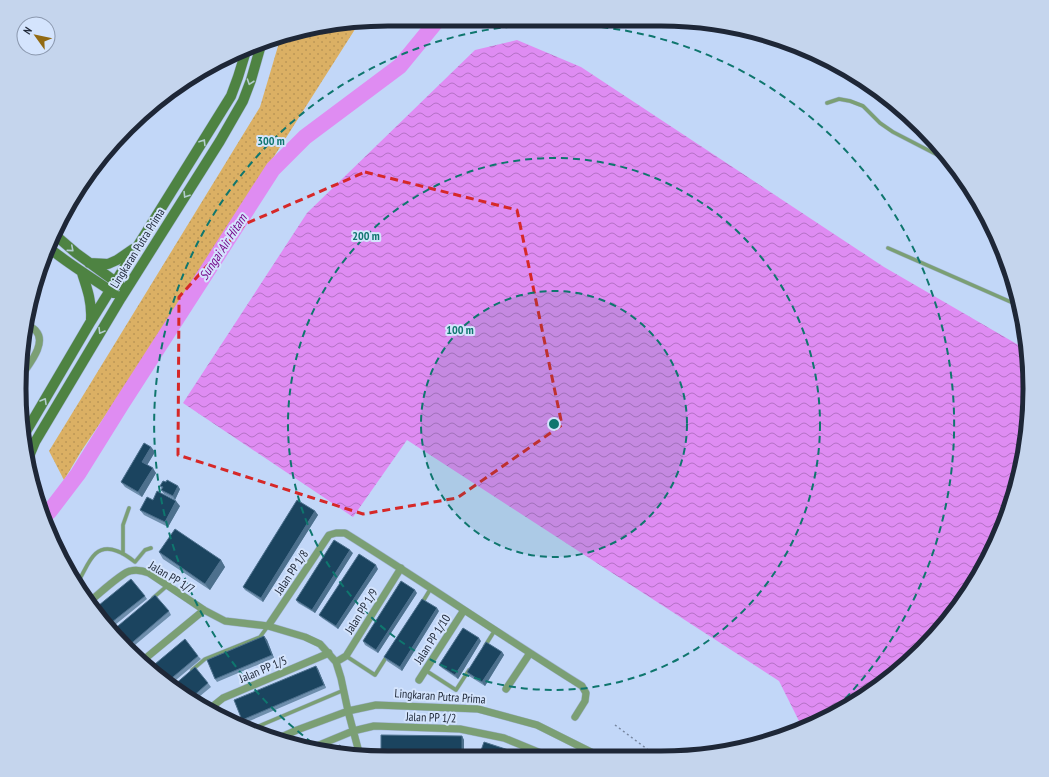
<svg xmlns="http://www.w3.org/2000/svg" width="1049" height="777" font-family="'PT Sans Narrow',sans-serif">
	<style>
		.grass { fill: url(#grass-dots) }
		.water { fill: url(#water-waves) }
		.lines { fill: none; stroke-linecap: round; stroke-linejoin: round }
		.river { stroke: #df8cf2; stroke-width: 16 }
		.service-casing { stroke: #a1b4d1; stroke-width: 4.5 }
		.minor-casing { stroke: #a1b4d1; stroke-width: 8 }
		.secondary-casing { stroke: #a1b4d1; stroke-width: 11 }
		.path { stroke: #77869f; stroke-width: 1.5; stroke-dasharray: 2 3; stroke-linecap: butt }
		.service { stroke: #7b9f74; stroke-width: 3.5 }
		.minor { stroke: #7b9f74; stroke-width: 7 }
		.secondary { stroke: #4e8342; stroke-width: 10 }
		.wall { fill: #6e8eac }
		.shaded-wall { fill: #4d708d }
		.building { fill: #1b445f; stroke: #4d708d }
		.oneway { stroke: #b2ccce }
		.marked { fill: none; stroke: #d62828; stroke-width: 3; stroke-dasharray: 8 5; stroke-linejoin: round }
		.ring { fill: none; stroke: #0f766e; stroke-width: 2; stroke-dasharray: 7 5 }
		.labels { text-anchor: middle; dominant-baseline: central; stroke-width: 4; stroke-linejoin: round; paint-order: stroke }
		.street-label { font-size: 12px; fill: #1e2737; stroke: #d4e4fd }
		.water-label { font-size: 13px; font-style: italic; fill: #790c8d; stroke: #d4e4fd }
		.rim { fill: none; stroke: #1e2737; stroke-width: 5 }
		.centre { fill: #0f766e; stroke: #d4e4fd; stroke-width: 2 }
		.ring-label { font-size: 12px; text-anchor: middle; font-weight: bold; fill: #0f766e; stroke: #d4e4fd; stroke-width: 4; stroke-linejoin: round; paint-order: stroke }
	</style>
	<defs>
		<pattern id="grass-dots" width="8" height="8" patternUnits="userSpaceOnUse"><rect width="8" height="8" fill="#dbb064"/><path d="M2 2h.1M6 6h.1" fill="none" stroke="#bc9757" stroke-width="1.8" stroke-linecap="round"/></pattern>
		<pattern id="water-waves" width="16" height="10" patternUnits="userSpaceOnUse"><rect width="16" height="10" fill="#df8cf2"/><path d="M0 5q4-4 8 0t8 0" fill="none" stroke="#b472c5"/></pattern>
	</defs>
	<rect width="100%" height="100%" fill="#c2d7f8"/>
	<path class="grass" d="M359,23L175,312L82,450L64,480L49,451L260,107L281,36L293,32Z"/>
	<path class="water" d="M517,40L581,67L884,267L1027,350L1029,365L1027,437L1010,507L980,573L938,632L885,682L803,729L779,681L407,440L353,517L183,403L307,213L475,50Z"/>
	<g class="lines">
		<path class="river" d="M49,512L78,474L121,405L273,169L305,137L400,66L436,22L440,19"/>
		<defs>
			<path id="service" d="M827,103L839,99L850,101L863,106L880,123L893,132L953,163
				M888,248L1020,306
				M41,273L45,268
				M123,554V525L129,508
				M78,582C88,566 93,542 117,551C123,553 130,558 135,562L145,550L151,548
				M153,598L168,585
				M422,603L431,588
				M485,646L495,630
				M346,656L375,675L387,656
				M192,670L205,659L260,637L268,626
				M425,670L456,690L469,670
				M252,729L344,690"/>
			<path id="minor" d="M22,375C29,364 47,343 36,331C34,328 29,326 26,324
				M89,602C98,595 121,573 130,571C137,569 144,571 149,573L204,610L225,621L268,626L305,637L320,644L336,662L341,678L348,711L360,756
				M268,626L329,535L336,533H345C425,583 502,636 582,686L586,693L585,701L575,717
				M141,662L204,610
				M336,662L346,656L401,568
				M419,680L464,610
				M506,689L530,653
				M208,710L223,698L329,653
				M277,739L297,730L348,711L376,705L478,709L537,725L599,756
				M312,748L353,731L374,726L460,729L504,738L548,756"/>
			<path id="secondary" d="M54,234L76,253L120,285
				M49,248C70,265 92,278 114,293
				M89,263L108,264L117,260L133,249
				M82,273C87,288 92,302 91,319
				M24,435L91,321L231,96L238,77L246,51
				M30,462V454L35,442L121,298L220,141L243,101L251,80L261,45"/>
		</defs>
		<use href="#service" class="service-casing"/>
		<use href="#minor" class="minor-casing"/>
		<use href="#secondary" class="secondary-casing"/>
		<path class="path" d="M615,725L655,755"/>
		<use href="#service" class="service"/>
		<use href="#minor" class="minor"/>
		<use href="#secondary" class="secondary"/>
	</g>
	<path class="wall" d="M151,447L155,452L147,465L156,473L142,497L125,487L121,482Z
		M160,486L180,489L175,500L164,494L161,490L162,489Z
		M180,506L168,527L144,515L140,510Z
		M315,511L318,515L263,602L245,590L243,587Z
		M159,552L221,560L225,567L210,590L163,559Z
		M353,553L315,613L298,603L296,600Z
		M378,569L338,629L322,618L319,615Z
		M417,593L378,653L365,645L363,641Z
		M145,596L147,599L110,629L95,613Z
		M169,611L171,615L129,650L112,631Z
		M439,611L402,671L387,661L384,657Z
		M264,636L267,640L274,658L217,682L215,679Z
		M481,641L458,679L442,668L439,665Z
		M502,652L504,655L485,686L469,676L467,672Z
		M198,656L201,659L170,685L149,669Z
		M318,669L326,688L245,723L242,720Z
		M208,683L211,687L194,701L173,686Z
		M462,736L464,740V756L383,755L381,752Z"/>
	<path class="shaded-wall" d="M151,447L155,452L146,467L142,462Z
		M153,468L156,473L142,497L138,492Z
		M178,486L180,489L175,500L173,496Z
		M176,501L180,506L168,527L165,522Z
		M315,511L318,515L263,602L261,598Z
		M350,550L353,553L315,613L312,610Z
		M221,560L225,567L210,590L205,584Z
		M376,565L378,569L338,629L336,626Z
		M415,590L417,593L378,653L376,650Z
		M437,608L439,611L402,671L400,667Z
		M264,636L267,640L274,658L272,655Z
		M479,638L481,641L458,679L455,675Z
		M502,652L504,655L485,686L482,682Z
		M316,666L318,669L326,688L324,685Z
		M462,736L464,740V756L462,753Z"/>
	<path class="building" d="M144,443L151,447L142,462L153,468L138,492L121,482Z
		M167,480L178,486L173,496L161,490L163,487L160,486L163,481L166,482Z
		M157,491L176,501L165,522L140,510L147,497L153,500Z
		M297,500L315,511L261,598L243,587Z
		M175,529L221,560L205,584L159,552Z
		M334,540L350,550L312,610L296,600Z
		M359,554L376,565L336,626L319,615Z
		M131,579L145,596L107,626L95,613L93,610Z
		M401,581L415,590L376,650L363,641Z
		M155,595L169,611L127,647L112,631Z
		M422,599L437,608L400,667L384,657Z
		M463,628L479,638L455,675L439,665Z
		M264,636L272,655L215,679L207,660Z
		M185,639L198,656L167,682L149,669Z
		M486,642L502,652L482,682L467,672Z
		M316,666L324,685L242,720L234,700Z
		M195,667L208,683L190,699L173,686Z
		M381,735L462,736V753L381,752Z
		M484,742L527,756H479Z
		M340,745L344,754L326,751Z"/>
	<defs><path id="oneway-chevron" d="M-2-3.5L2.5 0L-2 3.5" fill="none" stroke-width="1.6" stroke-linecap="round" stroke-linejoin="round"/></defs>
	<g class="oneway">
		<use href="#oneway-chevron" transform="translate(250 82) rotate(109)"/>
		<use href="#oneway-chevron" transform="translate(203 142) rotate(-58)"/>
		<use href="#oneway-chevron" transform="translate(186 195) rotate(122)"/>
		<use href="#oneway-chevron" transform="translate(71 249) rotate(41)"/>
		<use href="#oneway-chevron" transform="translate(101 331) rotate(121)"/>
		<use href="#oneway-chevron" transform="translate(44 401) rotate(-60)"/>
	</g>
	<path class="marked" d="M365,172L517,210L562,425L457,498L363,514L178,455L179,297L245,224Z"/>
	<circle cx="554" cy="424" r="133" fill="#0f766e" fill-opacity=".12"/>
	<g class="ring">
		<circle cx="554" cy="424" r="133"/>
		<circle cx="554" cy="424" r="266"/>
		<path d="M322 750A400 400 0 1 1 832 712"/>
	</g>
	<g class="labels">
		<g class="street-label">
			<text transform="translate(137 248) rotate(-58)">Lingkaran Putra Prima</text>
			<text transform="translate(291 572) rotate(-56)">Jalan PP 1/8</text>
			<text transform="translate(172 577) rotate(31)">Jalan PP 1/7</text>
			<text transform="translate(361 611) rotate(-58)">Jalan PP 1/9</text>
			<text transform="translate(432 639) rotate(-57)">Jalan PP 1/10</text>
			<text transform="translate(263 669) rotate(-23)">Jalan PP 1/5</text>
			<text transform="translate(440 696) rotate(4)">Lingkaran Putra Prima</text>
			<text transform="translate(431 717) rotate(2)">Jalan PP 1/2</text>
		</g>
		<g class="water-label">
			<text transform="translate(223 247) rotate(-57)">Sungai Air Hitam</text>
		</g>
	</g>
	<path d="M0 0H1049V777H0ZM388 26H661A362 362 0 0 1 1023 388V389A362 362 0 0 1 661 751H388A362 362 0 0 1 26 389V388A362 362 0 0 1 388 26Z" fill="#c5d5ed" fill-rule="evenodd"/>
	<path class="rim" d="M388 26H661A362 362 0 0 1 1023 388V389A362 362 0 0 1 661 751H388A362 362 0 0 1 26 389V388A362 362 0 0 1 388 26Z"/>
	<circle cx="554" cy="424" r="6" class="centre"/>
	<g class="ring-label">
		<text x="271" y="145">300 m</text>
		<text x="366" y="240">200 m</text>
		<text x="460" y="334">100 m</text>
	</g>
	<g transform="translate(36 36) rotate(303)"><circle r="19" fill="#d4e4fd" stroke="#8b98ae"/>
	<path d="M0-3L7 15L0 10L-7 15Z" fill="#926a13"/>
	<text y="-6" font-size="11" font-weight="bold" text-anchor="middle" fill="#1e2737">N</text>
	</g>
</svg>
